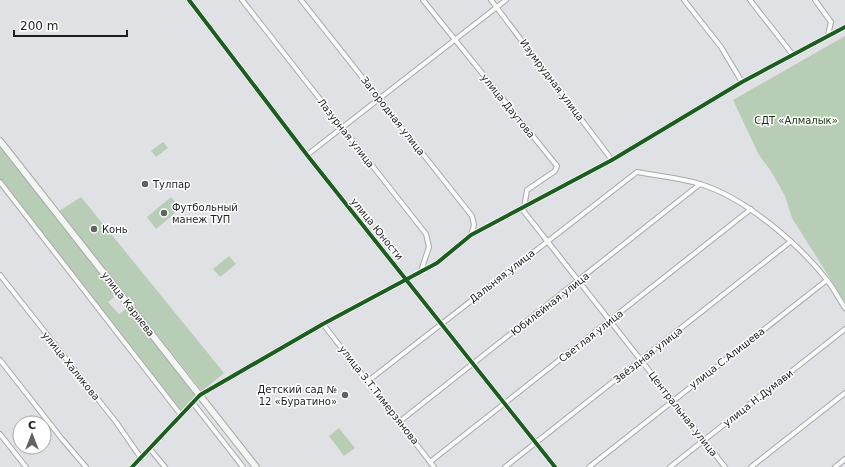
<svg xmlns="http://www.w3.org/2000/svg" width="845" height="467" font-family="'DejaVu Sans',sans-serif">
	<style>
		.green { fill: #b8cdb6 }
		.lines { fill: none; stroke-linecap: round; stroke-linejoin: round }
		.street-casing { stroke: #a8a8aa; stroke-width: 6 }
		.secondary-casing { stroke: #a8a8aa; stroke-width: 8 }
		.street { stroke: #fafafb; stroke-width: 4 }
		.secondary { stroke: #f3f5f3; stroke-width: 6 }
		.cycleway-casing { stroke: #fff; stroke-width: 6 }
		.cycleway { stroke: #1b5e20; stroke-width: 4 }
		.poi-dot { fill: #626265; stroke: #fff; stroke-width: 1.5 }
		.labels { text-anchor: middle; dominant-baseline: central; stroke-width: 3; stroke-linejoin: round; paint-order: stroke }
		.street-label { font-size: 10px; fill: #1e1e20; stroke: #fff }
		.park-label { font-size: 10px; fill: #113508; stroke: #fff }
		.poi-label { font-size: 10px; fill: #1e1e20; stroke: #fff; text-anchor: start }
	</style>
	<rect width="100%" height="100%" fill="#e0e1e4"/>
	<path class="green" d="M845,36V302L792,218L785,196L771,171L759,155L733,100Z
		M163,142L168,148L156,157L151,151Z
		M0,145L117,295L108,302L119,314L127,308L196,395L182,412L0,180Z
		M81,197L224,373L202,391L59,211Z
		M171,197L181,208L156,229L147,217Z
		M229,256L236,264L220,277L213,269Z
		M339,428L355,448L344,456L329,436Z"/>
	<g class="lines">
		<defs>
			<path id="street" d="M189,0L307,155L555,467
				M242,0L426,234L429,247L421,271
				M301,0L472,216L474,225L471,235
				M423,0L557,166L555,171L527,190L524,208
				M491,0L612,160
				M684,0L721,47L742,82
				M750,0L793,55
				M815,0L831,22L828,35
				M307,155L506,0
				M0,182L181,415
				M522,209L725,467
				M0,275L116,422L141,458
				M323,324L434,467
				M0,360L62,439L86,467
				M368,381L637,172C658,176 680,178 700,184C744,197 799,244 827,280C834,289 839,299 845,308
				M193,403L243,467
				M399,422L700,184
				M0,434L26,467
				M150,449L165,467
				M430,462L751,209
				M132,467L200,395L323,324L437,263L471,235L612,160L742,82L845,27
				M505,467L790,242
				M589,467L827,280
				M670,467L845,329
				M751,467L845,393
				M835,467L845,459"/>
			<path id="secondary" d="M0,141L256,467"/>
		</defs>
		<use href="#street" class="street-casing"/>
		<use href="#secondary" class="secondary-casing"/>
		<use href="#street" class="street"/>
		<use href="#secondary" class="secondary"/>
		<defs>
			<path id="cycleway" d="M189,0L307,155L555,467
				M132,467L200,395L323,324L437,263L471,235L612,160L742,82L845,27"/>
		</defs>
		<use href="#cycleway" class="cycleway-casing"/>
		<use href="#cycleway" class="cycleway"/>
	</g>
	<g class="poi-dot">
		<circle cx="145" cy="184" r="4"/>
		<circle cx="164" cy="213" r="4"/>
		<circle cx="94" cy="229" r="4"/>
		<circle cx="345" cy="395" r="4"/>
	</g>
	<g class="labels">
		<g class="street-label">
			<text transform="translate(552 80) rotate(53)">Изумрудная улица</text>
			<text transform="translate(508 106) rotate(51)">улица Даутова</text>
			<text transform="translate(393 116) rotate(52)">Загородная улица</text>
			<text transform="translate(346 133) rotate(52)">Лазурная улица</text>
			<text transform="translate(377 229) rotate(51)">улица Юности</text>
			<text transform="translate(502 276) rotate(-38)">Дальняя улица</text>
			<text transform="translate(128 304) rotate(52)">улица Кариева</text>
			<text transform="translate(550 304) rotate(-38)">Юбилейная улица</text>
			<text transform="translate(591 336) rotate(-38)">Светлая улица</text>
			<text transform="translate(648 355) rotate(-38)">Звёздная улица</text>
			<text transform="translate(727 358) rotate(-38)">улица С.Алишева</text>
			<text transform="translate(71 366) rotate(51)">улица Халикова</text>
			<text transform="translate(379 395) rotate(52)">улица З.Т.Тимерзянова</text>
			<text transform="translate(758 398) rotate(-38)">улица Н.Думави</text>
			<text transform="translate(683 414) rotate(52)">Центральная улица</text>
		</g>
		<g class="park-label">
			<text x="796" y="120">СДТ «Алмалык»</text>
		</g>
		<g class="poi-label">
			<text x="153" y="184">Тулпар</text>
			<text x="172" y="207">Футбольный<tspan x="172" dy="12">манеж ТУП</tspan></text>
			<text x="102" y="229">Конь</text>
			<text x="337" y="389" text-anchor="end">Детский сад №<tspan x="337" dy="12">12 «Буратино»</tspan></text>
		</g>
	</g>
	<g transform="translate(32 435)"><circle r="19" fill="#ffffff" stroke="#a5a5a6"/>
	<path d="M0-3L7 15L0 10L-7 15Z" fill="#626265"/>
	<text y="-6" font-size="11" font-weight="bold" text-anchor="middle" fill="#1e1e20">С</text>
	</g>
	<path d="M14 30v6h113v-6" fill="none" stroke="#1e1e20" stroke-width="2"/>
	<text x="20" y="30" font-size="12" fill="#1e1e20" stroke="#ffffff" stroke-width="3" paint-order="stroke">200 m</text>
</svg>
